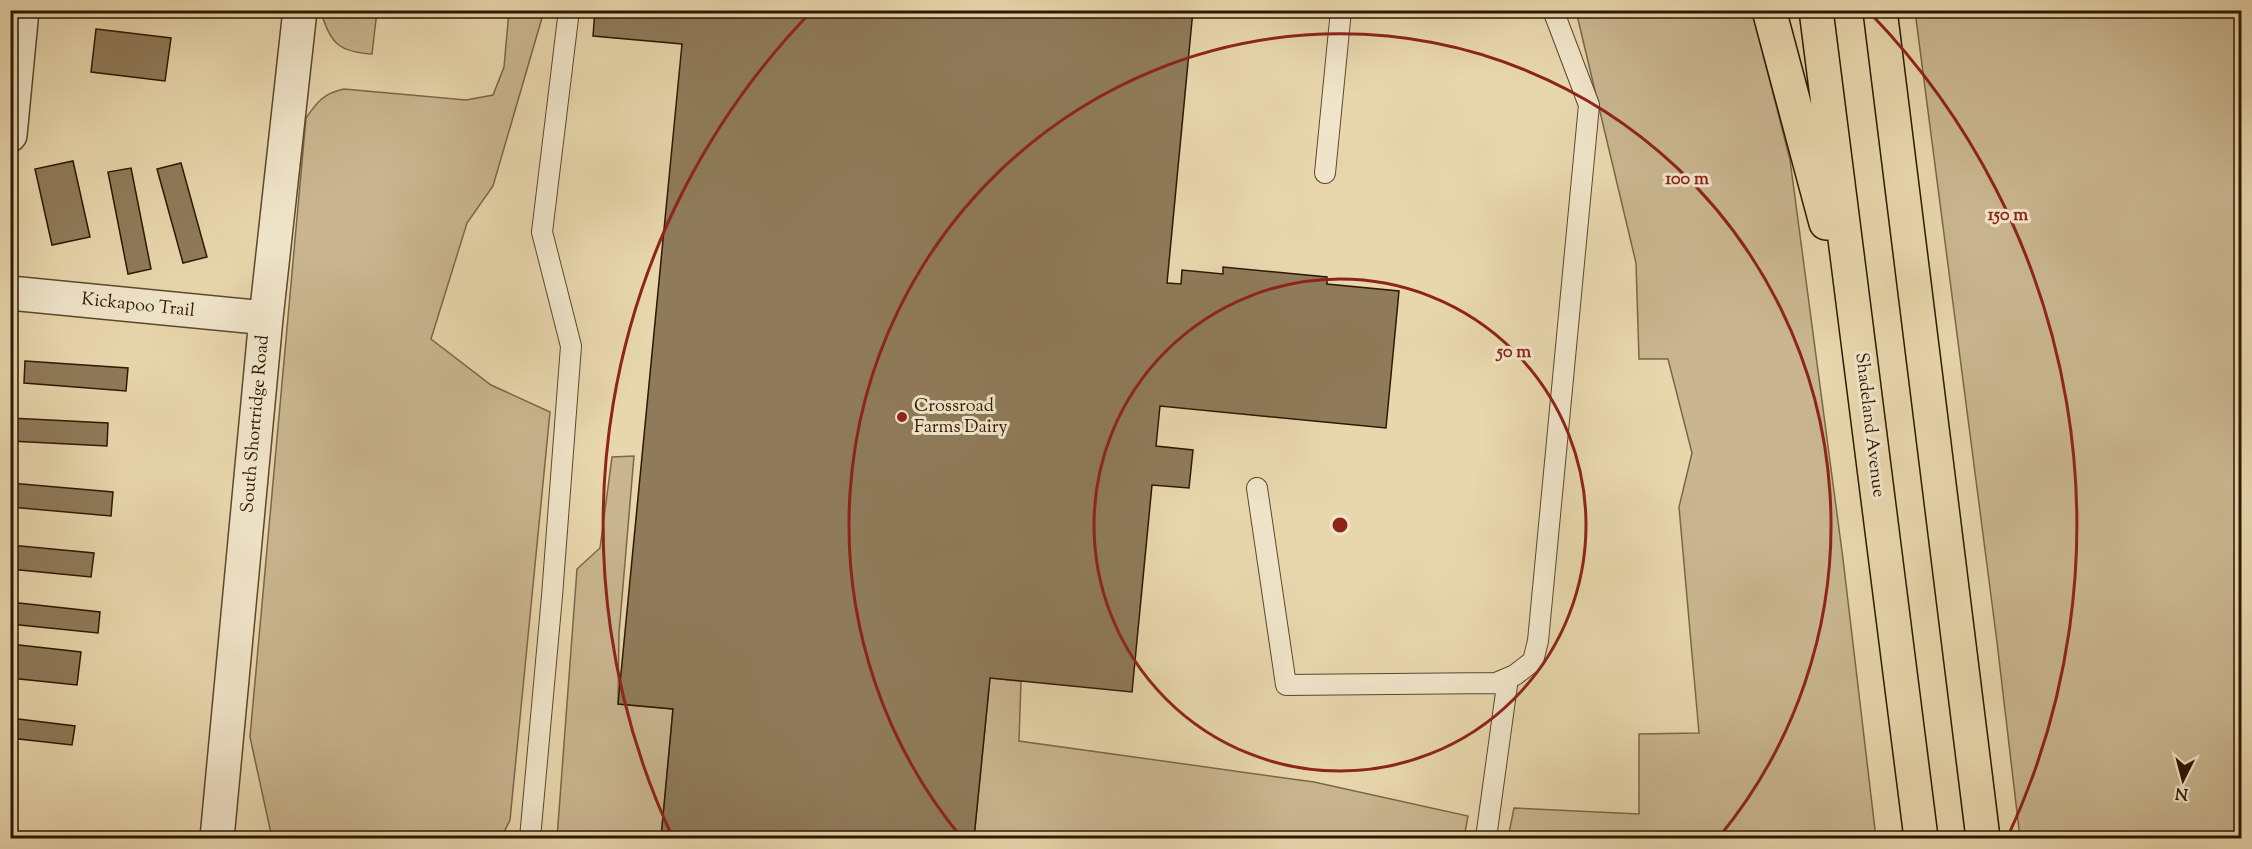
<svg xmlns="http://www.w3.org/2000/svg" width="2252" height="849" font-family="'Sorts Mill Goudy',serif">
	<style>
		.green { fill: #c9b690; stroke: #7c6648; stroke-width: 1.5 }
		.building { fill: #8f7b5a; stroke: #2f1700; stroke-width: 1.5 }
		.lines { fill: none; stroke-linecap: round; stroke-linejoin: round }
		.lane-casing { stroke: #5d472b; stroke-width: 22 }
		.street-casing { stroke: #5d472b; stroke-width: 36 }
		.highway-casing { stroke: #2f1700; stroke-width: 36 }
		.lane { stroke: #f0e5ca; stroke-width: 20 }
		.street { stroke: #f0e5ca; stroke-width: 33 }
		.highway { stroke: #e8d7ad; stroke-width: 33 }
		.ring { fill: none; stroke: #8f2418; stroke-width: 3 }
		.poi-dot { fill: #8f2418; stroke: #f0e5ca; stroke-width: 2 }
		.labels { text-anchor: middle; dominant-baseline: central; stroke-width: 6; stroke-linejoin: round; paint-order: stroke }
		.street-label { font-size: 18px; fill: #2f1700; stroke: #f0e5ca }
		.poi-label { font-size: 18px; fill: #2f1700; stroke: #f0e5ca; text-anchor: start }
		.centre { fill: #8f2418; stroke: #f0e5ca; stroke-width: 3 }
		.ring-label { font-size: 18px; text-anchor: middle; font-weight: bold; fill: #8f2418; stroke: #f0e5ca; stroke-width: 6; stroke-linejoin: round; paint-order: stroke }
	</style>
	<rect width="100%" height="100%" fill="#e8d7ad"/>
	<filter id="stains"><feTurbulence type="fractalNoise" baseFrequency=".00333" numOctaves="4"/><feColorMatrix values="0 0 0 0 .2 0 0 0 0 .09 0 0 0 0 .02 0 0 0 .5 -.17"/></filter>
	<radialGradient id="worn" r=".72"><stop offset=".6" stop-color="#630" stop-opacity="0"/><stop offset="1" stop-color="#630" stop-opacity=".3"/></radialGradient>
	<path class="green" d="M324,11H377L372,54C341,52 331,45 322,15Z
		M509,11H544L493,186L467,223L431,339L491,385L550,412L510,820L501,838H272L250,737L306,118C317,102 324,93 344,89L466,100L493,95L504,67Z
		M1576,11H1752L1790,160L1843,559L1876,838H1508L1514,808L1639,814V734L1699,733L1679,507L1692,453L1668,359H1639L1636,263Z
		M1915,11H2241V838H2020L1997,642Z
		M634,456L619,633L618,704L673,709L661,838H557L577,569L600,548L612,457Z
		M990,678L1021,681L1019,741L1314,782L1468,816L1464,838H974Z"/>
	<path class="building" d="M595,10H1193L1167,283L1181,284L1182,270L1223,274V267L1327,277V284L1399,291L1386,428L1160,406L1156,446L1193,450L1189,488L1152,485L1132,692L990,678L974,838H661L673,709L618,704L682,44L593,36Z
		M96,29L171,38L165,81L91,72Z
		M73,161L90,237L52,245L35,169Z
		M181,163L207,257L183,263L157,169Z
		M131,168L151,269L128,274L108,172Z
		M25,361L128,368L126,391L24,383Z
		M10,418L108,423L107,446L10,441Z
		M10,483L113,492L111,516L10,507Z
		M10,545L94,553L91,577L10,569Z
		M10,602L100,612L98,633L10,624Z
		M10,644L81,652L77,685L10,678Z
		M10,718L75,726L72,745L10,738Z"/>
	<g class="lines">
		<defs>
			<path id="lane" d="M1325,173L1341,10
				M1257,488L1286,685L1496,683L1515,675L1533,661L1538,641L1589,105L1553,10
				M530,838L552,596L571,346L542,232L569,10
				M1486,838L1508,678"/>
			<path id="street" d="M10,135L22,10
				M10,293L266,318
				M217,838L266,318L300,10"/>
			<path id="highway" d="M1769,10L1826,223
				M1816,10L1921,838
				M1880,10L1983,838"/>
		</defs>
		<use href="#lane" class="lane-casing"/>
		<use href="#street" class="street-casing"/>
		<use href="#highway" class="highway-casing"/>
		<use href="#lane" class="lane"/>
		<use href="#street" class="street"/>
		<use href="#highway" class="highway"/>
	</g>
	<g class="ring">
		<circle cx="1340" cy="525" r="246"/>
		<path d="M961 837A491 491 0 1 1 1719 837"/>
		<path d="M672 836A737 737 0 0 1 810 13M1870 13A737 737 0 0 1 2008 836"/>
	</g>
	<circle class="poi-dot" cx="902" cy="417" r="6"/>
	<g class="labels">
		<g class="street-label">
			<text transform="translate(138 306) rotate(6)">Kickapoo Trail</text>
			<text transform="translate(256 424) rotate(-85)">South Shortridge Road</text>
			<text transform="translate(1869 425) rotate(83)">Shadeland Avenue</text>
		</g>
		<g class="poi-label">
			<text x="914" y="407">Crossroad<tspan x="914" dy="21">Farms Dairy</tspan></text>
		</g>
	</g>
	<circle cx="1340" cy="525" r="9" class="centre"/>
	<g class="ring-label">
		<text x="1687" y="184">100 m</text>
		<text x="2008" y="220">150 m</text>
		<text x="1514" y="357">50 m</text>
	</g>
	<rect width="2252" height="849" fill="none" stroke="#e8d7ad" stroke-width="36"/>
	<rect x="12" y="12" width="2228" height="825" fill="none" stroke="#2f1700" stroke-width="3"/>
	<rect x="18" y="18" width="2216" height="813" fill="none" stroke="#2f1700" stroke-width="1.5"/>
	<g transform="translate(2183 780) rotate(186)" stroke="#f0e5ca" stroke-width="4.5" paint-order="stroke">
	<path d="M0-4.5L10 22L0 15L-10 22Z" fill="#2f1700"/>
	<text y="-9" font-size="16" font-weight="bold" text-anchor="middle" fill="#2f1700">N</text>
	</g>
	<rect width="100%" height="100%" filter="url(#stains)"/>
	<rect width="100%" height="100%" fill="url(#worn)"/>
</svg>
